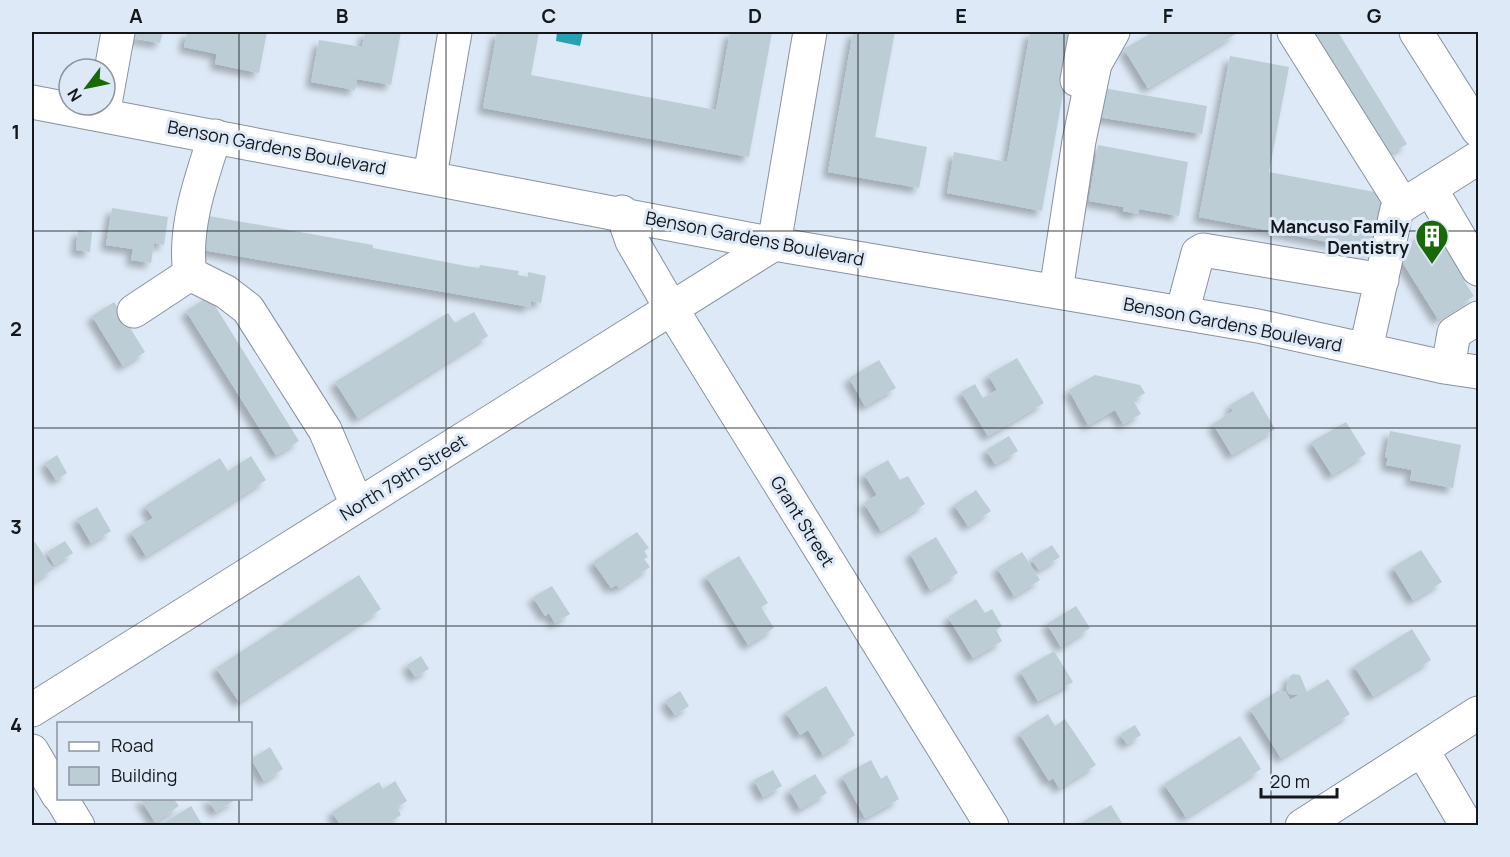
<svg xmlns="http://www.w3.org/2000/svg" width="1510" height="857" font-family="Manrope,sans-serif">
	<style>
		.water { fill: #28a2b2 }
		.building { fill: #bccdd6; filter: url(#shadow) }
		.lines { fill: none; stroke-linecap: round; stroke-linejoin: round }
		.minor-casing { stroke: #88929f; stroke-width: 35 }
		.major-casing { stroke: #88929f; stroke-width: 35 }
		.minor { stroke: #fff; stroke-width: 33 }
		.major { stroke: #fff; stroke-width: 33 }
		.grid { fill: none; stroke: #14181c; stroke-width: 1.5; stroke-opacity: 0.55 }
		.labels { text-anchor: middle; dominant-baseline: central; stroke-width: 6; stroke-linejoin: round; paint-order: stroke }
		.street-label { font-size: 18px; fill: #14181c; stroke: #dde9f6 }
		.poi-label { font-size: 18px; font-weight: bold; fill: #14181c; stroke: #dde9f6; text-anchor: end }
		.neatline { fill: none; stroke: #14181c; stroke-width: 2 }
		.grid-label { font-size: 20px; text-anchor: middle; font-weight: bold; fill: #14181c }
	</style>
	<defs>
		<filter id="shadow"><feDropShadow dx="-5.5" dy="5.5" stdDeviation="3" flood-color="#0004"/></filter>
	</defs>
	<rect width="100%" height="100%" fill="#dde9f6"/>
	<path class="water" d="M557,32H583L580,46L556,41Z"/>
	<path class="building" d="M133,32H163L160,43L132,38Z
		M187,32H267L259,73L215,64L217,54L184,47Z
		M365,32H401L391,85L357,79L355,90L311,82L319,40L362,47Z
		M497,32H539L531,75L716,110L730,32H772L749,157L483,108Z
		M853,32H895L875,137L927,147L919,188L828,172Z
		M1030,32H1074L1042,211L947,193L954,152L1007,162Z
		M1153,32H1239L1148,88L1124,49Z
		M1306,32H1338L1407,144L1385,157Z
		M1230,56L1289,67L1269,172L1385,194L1374,251L1199,217Z
		M1097,87L1207,106L1202,134L1092,116Z
		M1098,145L1188,162L1179,216L1139,209L1138,214L1123,211L1124,207L1089,201Z
		M112,208L168,217L164,245L154,243L151,263L131,260L133,249L106,245Z
		M203,215L373,245V248L466,266L479,268L480,265L519,271L518,275L528,277V272L546,276L541,303L531,301L530,307L197,249Z
		M1431,229L1440,244L1446,241L1469,278L1464,281L1474,296L1438,319L1396,252Z
		M78,230L92,232L90,252L76,250Z
		M209,296L299,441L276,455L186,311Z
		M114,302L145,352L123,366L92,316Z
		M474,312L488,336L358,418L335,382L448,313L455,323Z
		M1017,358L1044,403L988,436L961,392L975,384L983,398L997,390L988,375Z
		M879,360L896,388L865,406L849,378Z
		M1095,375L1140,385L1145,393L1133,400L1141,414L1123,424L1115,410L1088,425L1069,390Z
		M1253,391L1275,429L1232,455L1213,424L1233,411L1230,405Z
		M1346,422L1366,454L1332,475L1311,442Z
		M1390,431L1461,445L1453,488L1410,480L1412,470L1386,465L1388,458L1385,457Z
		M1009,436L1018,451L995,464L986,450Z
		M57,455L67,473L56,480L45,463Z
		M251,456L266,480L146,556L131,532L153,518L145,506L220,458L228,471Z
		M888,460L900,480L908,476L925,504L881,531L864,503L877,495L864,474Z
		M976,490L991,511L968,526L954,505Z
		M97,507L111,531L91,543L77,519Z
		M637,532L649,548L644,551L648,557L644,559L650,567L619,588L617,585L611,588L593,562Z
		M936,537L958,573L930,590L910,553Z
		M65,541L73,553L54,565L47,552Z
		M35,542L53,569L32,583V544Z
		M1052,545L1060,557L1039,570L1031,559Z
		M1421,550L1442,582L1413,600L1393,567Z
		M1022,552L1040,580L1014,596L997,568Z
		M739,556L768,603L761,607L774,628L748,645L706,576Z
		M359,575L381,609L239,702L216,668Z
		M552,586L570,614L555,623L549,613L545,616L533,597Z
		M976,599L985,613L992,609L1002,626L996,630L1002,641L973,658L948,617Z
		M1076,606L1090,628L1061,647L1047,624Z
		M1412,629L1431,660L1373,696L1354,666Z
		M1054,651L1073,682L1038,701L1020,671Z
		M421,656L429,669L415,677L407,665Z
		M1293,674L1300,675L1307,692L1328,679L1350,714L1281,758L1250,709L1279,690L1281,694L1285,691L1290,700L1299,695L1289,694L1286,689L1289,677Z
		M826,686L855,735L823,755L808,730L800,735L786,712Z
		M680,691L689,706L675,715L665,701Z
		M1048,714L1055,726L1065,719L1096,765L1059,788L1053,778L1049,781L1019,733Z
		M1135,725L1141,735L1127,744L1120,734Z
		M1240,736L1261,769L1186,817L1164,784Z
		M270,747L283,769L264,781L251,759Z
		M871,760L881,779L887,775L899,799L865,818L842,776Z
		M773,770L782,786L763,797L754,780Z
		M815,774L827,793L800,809L789,790Z
		M395,781L407,801L397,807L401,815L384,826H341L332,812L379,782L383,789Z
		M140,798H173L179,806L155,822Z
		M207,798H238L216,812Z
		M1111,805L1124,826H1076Z
		M191,806L203,826H159Z"/>
	<g class="lines">
		<defs>
			<path id="minor" d="M1294,32L1402,204
				M1077,80L1086,32
				M32,102L774,244L1258,326L1444,367L1478,372
				M103,115L118,32
				M430,176L455,32
				M1430,188L1478,269
				M622,212L632,241L671,308L992,826
				M190,274C183,229 201,179 215,136
				M1056,291L1079,141L1095,64L1113,32
				M134,311L190,274L226,292L248,309L325,430L357,505
				M1182,313L1198,253L1203,250L1382,280
				M1366,349L1397,209L1478,158
				M1448,367L1454,333L1478,318
				M32,710L774,244L810,32
				M32,751L58,795
				M1423,751L1467,826
				M61,798L78,826
				M1302,826L1478,713"/>
			<path id="major" d="M1416,32L1478,130"/>
		</defs>
		<use href="#minor" class="minor-casing"/>
		<use href="#major" class="major-casing"/>
		<use href="#minor" class="minor"/>
		<use href="#major" class="major"/>
	</g>
	<path class="grid" d="M239,32V724M446,32V826M652,32V826M858,32V826M1064,32V826M1271,32V826M32,231H1478M32,428H1478M32,626H1478M239,798V826"/>
	<defs>
		<symbol id="building-pin" viewBox="-11 -11 22 30"><path d="M0 17L-7.5 6A9.5 9.5 0 1 1 7.5 6Z" fill="#19690b" stroke="#dde9f6"/><path d="M-4-6H4V6H1V3H-1V6H-4ZM-2.5-4.3h1.7v1.8h-1.7ZM.8-4.3h1.7v1.8H.8ZM-2.5-1h1.7V.8h-1.7ZM.8-1h1.7V.8H.8Z" fill="#fff"/></symbol>
	</defs>
	<g fill-rule="evenodd">
		<use href="#building-pin" x="1413" y="217" width="38" height="52"/>
	</g>
	<g class="labels">
		<g class="street-label">
			<text transform="translate(277 147) rotate(11)">Benson Gardens Boulevard</text>
			<text transform="translate(755 238) rotate(11)">Benson Gardens Boulevard</text>
			<text transform="translate(1233 324) rotate(11)">Benson Gardens Boulevard</text>
			<text transform="translate(403 477) rotate(-32)">North 79th Street</text>
			<text transform="translate(803 521) rotate(58)">Grant Street</text>
		</g>
		<g class="poi-label">
			<text x="1409" y="226">Mancuso Family<tspan x="1409" dy="21">Dentistry</tspan></text>
		</g>
	</g>
	<rect width="1510" height="857" fill="none" stroke="#dde9f6" stroke-width="66"/>
	<rect x="57" y="722" width="195" height="78" fill="#dde9f6" stroke="#8d959f" stroke-width="1.5"/>
	<rect x="69" y="742" width="30" height="9" fill="#ffffff" stroke="#8d959f" stroke-width="1.5"/>
	<text x="111" y="752" font-size="18" fill="#14181c">Road</text>
	<rect x="69" y="767" width="30" height="18" fill="#bccdd6" stroke="#8d959f" stroke-width="1.5"/>
	<text x="111" y="782" font-size="18" fill="#14181c">Building</text>
	<g transform="translate(87 87) rotate(238)"><circle r="28" fill="#dde9f6" stroke="#8d959f" stroke-width="1.5"/>
	<path d="M0-4.5L10 22L0 15L-10 22Z" fill="#19690b"/>
	<text y="-9" font-size="16" font-weight="bold" text-anchor="middle" fill="#14181c">N</text>
	</g>
	<path d="M1261 788v9h76v-9" fill="none" stroke="#14181c" stroke-width="3"/>
	<text x="1270" y="788" font-size="18" fill="#14181c" stroke="#dde9f6" stroke-width="4.5" paint-order="stroke">20 m</text>
	<rect x="33" y="33" width="1444" height="791" class="neatline"/>
	<g class="grid-label">
		<text x="136" y="23">A</text>
		<text x="342" y="23">B</text>
		<text x="549" y="23">C</text>
		<text x="755" y="23">D</text>
		<text x="961" y="23">E</text>
		<text x="1168" y="23">F</text>
		<text x="1374" y="23">G</text>
		<text x="16" y="139">1</text>
		<text x="16" y="336">2</text>
		<text x="16" y="534">3</text>
		<text x="16" y="732">4</text>
	</g>
</svg>
